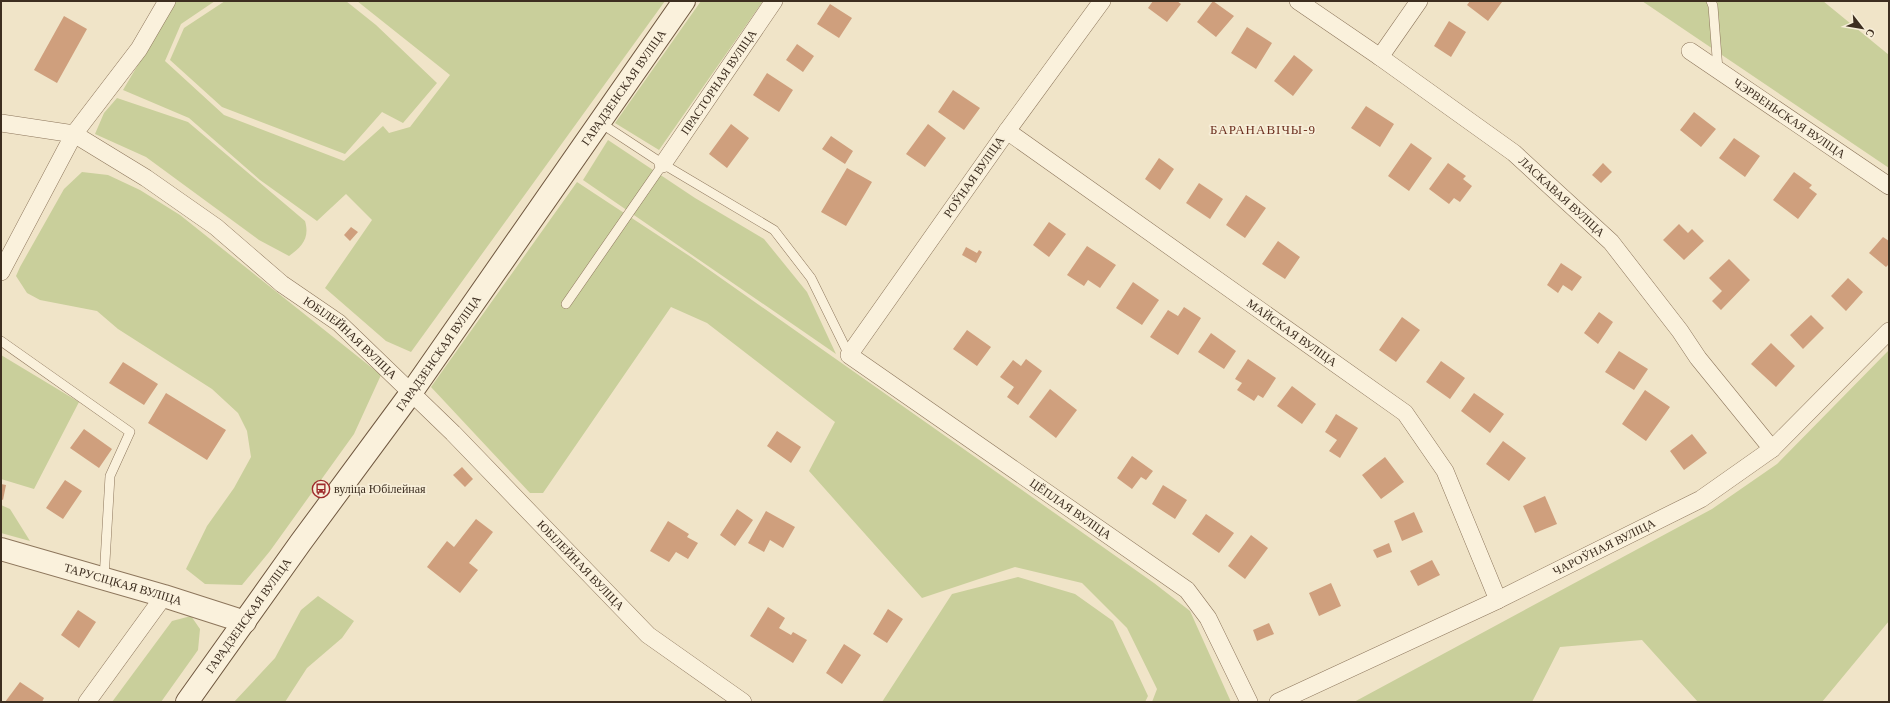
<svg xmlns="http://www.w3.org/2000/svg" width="1890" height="703" font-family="'Times New Roman',serif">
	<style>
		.green { fill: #c9cf9b }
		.building { fill: #cf9f7d }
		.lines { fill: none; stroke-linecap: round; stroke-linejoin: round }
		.service-casing { stroke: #8d765c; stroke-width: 10 }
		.minor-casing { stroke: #8d765c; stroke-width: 18 }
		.tertiary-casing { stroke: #8d765c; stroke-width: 24 }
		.secondary-casing { stroke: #6f573f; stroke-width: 24 }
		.service { stroke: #faf1dc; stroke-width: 9 }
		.minor { stroke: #faf1dc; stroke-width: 17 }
		.tertiary { stroke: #faf1dc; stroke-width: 22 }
		.secondary { stroke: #faf1dc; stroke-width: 22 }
		.labels { text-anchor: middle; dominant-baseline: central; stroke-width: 3.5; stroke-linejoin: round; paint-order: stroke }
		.street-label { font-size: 12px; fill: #3d2e20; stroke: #f7eed8 }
		.poi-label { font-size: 12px; fill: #3d2e20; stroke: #f7eed8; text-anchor: start }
		.neighbourhood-label { font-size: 13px; letter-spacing: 1px; fill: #6b2e1e; stroke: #f7eed8 }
	</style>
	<rect width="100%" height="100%" fill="#f0e4c8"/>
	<path class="green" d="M176,1H215L181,24L165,61L224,115L344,161L383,126L389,133L410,127L450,75L357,1H665L411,352L386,341L325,288L372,220L346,194L317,221L260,180L189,118L123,90Z
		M225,1H346L376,25L437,83L403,123L382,112L345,154L222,107L170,60L184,28Z
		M701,1H763L659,150L615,123Z
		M1642,1H1823L1889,55V168Z
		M117,98L188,122L305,221C310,238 302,247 289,256L259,240L146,157L95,134L104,113Z
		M608,140L695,198L764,239L807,292L836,354L583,180Z
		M82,172L108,175L140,190L180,215L381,375L354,434L270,551L242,585L205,584L186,569L207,526L234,488L251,457L247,431L238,413L212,389L118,329L97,311L40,300L27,293L16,276L20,267L64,189Z
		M577,182L691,257L1154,583L1190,611L1231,702H1152L1157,689L1127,628L1082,583L1015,567L922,598L809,471L835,422L707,323L671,307L543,493H530L431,387Z
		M1889,350V621L1822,702H1698L1642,640L1560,647L1532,702H1354L1712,509L1777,464Z
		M1,355L79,402L34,489L1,479Z
		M1,505L10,509L30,541L1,533Z
		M1018,577L1075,594L1113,621L1148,696L1145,702H882L952,594Z
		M318,596L354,621L342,638L307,668L285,702H234L275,658L301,610Z
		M191,616L200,629L198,650L161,702H112L172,621Z"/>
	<path class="building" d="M1153,1H1177L1181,4L1167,22L1148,8Z
		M1213,1L1234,16L1216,37L1197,22Z
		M1470,1H1501L1502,2L1488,21L1467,5Z
		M830,4L852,18L839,38L817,24Z
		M64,16L87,29L57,83L34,70Z
		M1449,21L1466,32L1451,57L1434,46Z
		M1247,27L1272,43L1256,69L1231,53Z
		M797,44L814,56L803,72L786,60Z
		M1294,55L1313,70L1293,96L1274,81Z
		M767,73L793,90L779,112L753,95Z
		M953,90L980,108L964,130L938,112Z
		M1366,106L1394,124L1380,147L1351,128Z
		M1694,112L1716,129L1701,147L1680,130Z
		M731,124L749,138L727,168L709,154Z
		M928,124L946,138L925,167L906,154Z
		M831,136L853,151L845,164L822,149Z
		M1734,138L1760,156L1745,177L1719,158Z
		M1411,143L1432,158L1409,191L1388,176Z
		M1159,158L1174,169L1160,190L1145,179Z
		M1448,163L1466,176L1463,179L1472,186L1460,202L1454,198L1449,204L1429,189Z
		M1603,163L1612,172L1601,183L1592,175Z
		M847,168L872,182L846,226L821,212Z
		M1794,172L1812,185L1809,188L1817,194L1798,219L1773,200Z
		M1199,183L1223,199L1210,219L1186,203Z
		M1246,195L1266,208L1245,238L1226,225Z
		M1049,222L1066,234L1049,257L1033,245Z
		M1679,224L1688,233L1692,229L1704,241L1684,260L1663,240Z
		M351,227L358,232L350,241L344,235Z
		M1883,237L1889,241V264L1886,267L1869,253Z
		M1278,241L1300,257L1285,279L1262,264Z
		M1087,246L1116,265L1100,288L1088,280L1084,286L1067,275Z
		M966,247L977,253L979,250L982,252L976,263L962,255Z
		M1729,259L1750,280L1721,310L1712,301L1722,291L1709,278Z
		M1561,263L1582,277L1572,291L1563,285L1558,293L1547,285Z
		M1848,278L1863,292L1846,311L1831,296Z
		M1133,282L1159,300L1142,325L1116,308Z
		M1184,307L1201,318L1178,355L1150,337L1168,310L1178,316Z
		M1599,312L1613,322L1598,344L1584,333Z
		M1811,315L1824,328L1803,349L1790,335Z
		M1402,317L1420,330L1396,362L1379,350Z
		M967,330L991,347L977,366L953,349Z
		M1211,333L1236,351L1224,369L1198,352Z
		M1771,343L1795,366L1776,387L1751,364Z
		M1619,351L1648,369L1634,390L1605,372Z
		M1026,359L1042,371L1018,405L1007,397L1014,387L1000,377L1013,360L1021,366Z
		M1248,359L1276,378L1263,398L1258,395L1254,401L1237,390L1242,383L1235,379Z
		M1441,361L1465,378L1450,399L1426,382Z
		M123,362L158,384L144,405L109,383Z
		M1292,386L1316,404L1302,424L1277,406Z
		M1050,389L1077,410L1056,438L1029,417Z
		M1645,390L1670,407L1646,441L1622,424Z
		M166,393L226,430L207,460L148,423Z
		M1474,393L1504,414L1490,433L1461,411Z
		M1336,414L1358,428L1340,458L1329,451L1337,440L1325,432Z
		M84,429L112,449L99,468L70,448Z
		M777,431L801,447L791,463L767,446Z
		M1692,434L1707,453L1684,470L1670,451Z
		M1503,441L1526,458L1509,481L1486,464Z
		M1132,456L1153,471L1146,480L1141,477L1132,489L1117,478Z
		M1385,457L1404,482L1381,499L1362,475Z
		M462,467L473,479L465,487L453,475Z
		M65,480L82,491L63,519L46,508Z
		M1,484L6,485L3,500L1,499Z
		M1163,485L1187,500L1175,519L1152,504Z
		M1545,496L1557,524L1535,533L1523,506Z
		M737,509L753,520L735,546L720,535Z
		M766,511L795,527L783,548L770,540L764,552L748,543Z
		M1414,512L1423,532L1402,541L1394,521Z
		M1206,514L1234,533L1219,553L1192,534Z
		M476,519L493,532L469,563L478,570L460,593L427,567L447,541L454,547Z
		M668,521L689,534L687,537L698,543L688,559L676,552L669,562L650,551Z
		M1251,535L1268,548L1245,579L1228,566Z
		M1389,543L1392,552L1377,558L1373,550Z
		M1432,560L1440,575L1418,586L1410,571Z
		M1331,583L1341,606L1319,616L1309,593Z
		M768,607L785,618L779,628L791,635L793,632L807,640L793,663L750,636Z
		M888,609L903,619L887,643L873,634Z
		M78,610L96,622L79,648L61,635Z
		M1269,623L1274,634L1257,641L1253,630Z
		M844,644L861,655L842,684L826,673Z
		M20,682L44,698L42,702H5Z"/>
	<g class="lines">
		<defs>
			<path id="service" d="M1711,1L1713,6L1718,70
				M599,122L663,164L774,230L811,278L849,355
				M566,304L663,164
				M1,341L130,432L110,476L104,579"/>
			<g id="minor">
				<path id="s1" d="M1102,1L1007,131L849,355L1187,590L1208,618L1249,702"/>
				<path id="s2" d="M1298,1L1380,57L1514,153L1611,242L1680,331L1698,358L1772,449"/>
				<path id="s3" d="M1690,51L1889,186"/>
				<path d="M1380,57L1419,1"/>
				<path id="s4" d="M1,123L74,134L146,178L216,227L282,284L339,323L453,433L648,635L743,702"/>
				<path id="s5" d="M1007,131L1405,413L1445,471L1498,600"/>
				<path id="s6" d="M663,164L774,1"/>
				<path d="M1,272L74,134L139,49L167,1"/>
				<path d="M87,702L164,596"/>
				<path id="s7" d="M1278,702L1498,600L1701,499L1772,449L1889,331"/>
			</g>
			<g id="tertiary">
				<path id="s8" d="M1,549L164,596L245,622"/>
			</g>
			<g id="secondary">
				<path id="s9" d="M187,702L301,542L411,393L684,1"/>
			</g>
		</defs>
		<use href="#service" class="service-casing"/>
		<use href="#minor" class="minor-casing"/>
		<use href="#tertiary" class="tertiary-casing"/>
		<use href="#secondary" class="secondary-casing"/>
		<use href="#service" class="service"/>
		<use href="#minor" class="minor"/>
		<use href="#tertiary" class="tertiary"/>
		<use href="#secondary" class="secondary"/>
	</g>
	<defs>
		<symbol id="bus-ring" viewBox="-11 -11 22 22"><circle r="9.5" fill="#f7eed8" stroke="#9e2a2b" stroke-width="1.5"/><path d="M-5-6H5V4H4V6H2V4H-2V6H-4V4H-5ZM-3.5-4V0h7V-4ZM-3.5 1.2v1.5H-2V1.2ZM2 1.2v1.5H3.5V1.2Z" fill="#9e2a2b"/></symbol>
	</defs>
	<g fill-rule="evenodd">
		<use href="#bus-ring" x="311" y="479" width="20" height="20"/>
	</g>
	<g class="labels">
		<g class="street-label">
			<text stroke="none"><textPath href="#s6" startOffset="99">ПРАСТОРНАЯ ВУЛІЦА</textPath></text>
			<text stroke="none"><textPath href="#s9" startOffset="754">ГАРАДЗЕНСКАЯ ВУЛІЦА</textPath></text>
			<text stroke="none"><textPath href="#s3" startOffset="120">ЧЭРВЕНЬСКАЯ ВУЛІЦА</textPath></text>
			<text transform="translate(974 177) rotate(-55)">РОЎНАЯ ВУЛІЦА</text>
			<text stroke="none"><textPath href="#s2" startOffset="329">ЛАСКАВАЯ ВУЛІЦА</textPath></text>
			<text stroke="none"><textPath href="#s5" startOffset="349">МАЙСКАЯ ВУЛІЦА</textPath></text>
			<text stroke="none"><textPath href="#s4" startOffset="418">ЮБІЛЕЙНАЯ ВУЛІЦА</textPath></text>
			<text stroke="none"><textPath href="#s9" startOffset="430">ГАРАДЗЕНСКАЯ ВУЛІЦА</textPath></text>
			<text stroke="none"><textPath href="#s1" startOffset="705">ЦЁПЛАЯ ВУЛІЦА</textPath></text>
			<text stroke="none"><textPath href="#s7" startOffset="361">ЧАРОЎНАЯ ВУЛІЦА</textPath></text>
			<text stroke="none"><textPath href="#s4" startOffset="742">ЮБІЛЕЙНАЯ ВУЛІЦА</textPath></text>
			<text stroke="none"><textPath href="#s8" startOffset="127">ТАРУСІЦКАЯ ВУЛІЦА</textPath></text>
			<text stroke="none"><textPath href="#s9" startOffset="106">ГАРАДЗЕНСКАЯ ВУЛІЦА</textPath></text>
		</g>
		<g class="poi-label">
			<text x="334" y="489">вуліца Юбілейная</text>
		</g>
		<g class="neighbourhood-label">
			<text x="1263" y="129">БАРАНАВІЧЫ-9</text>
		</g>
	</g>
	<rect width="1890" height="703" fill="none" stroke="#3d2e20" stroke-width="4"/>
	<g transform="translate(1862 28) rotate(121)" stroke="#f7eed8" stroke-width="3" paint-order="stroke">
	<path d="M0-3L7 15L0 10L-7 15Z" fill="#3d2e20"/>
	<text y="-6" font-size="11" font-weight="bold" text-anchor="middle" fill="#3d2e20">С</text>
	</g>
</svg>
